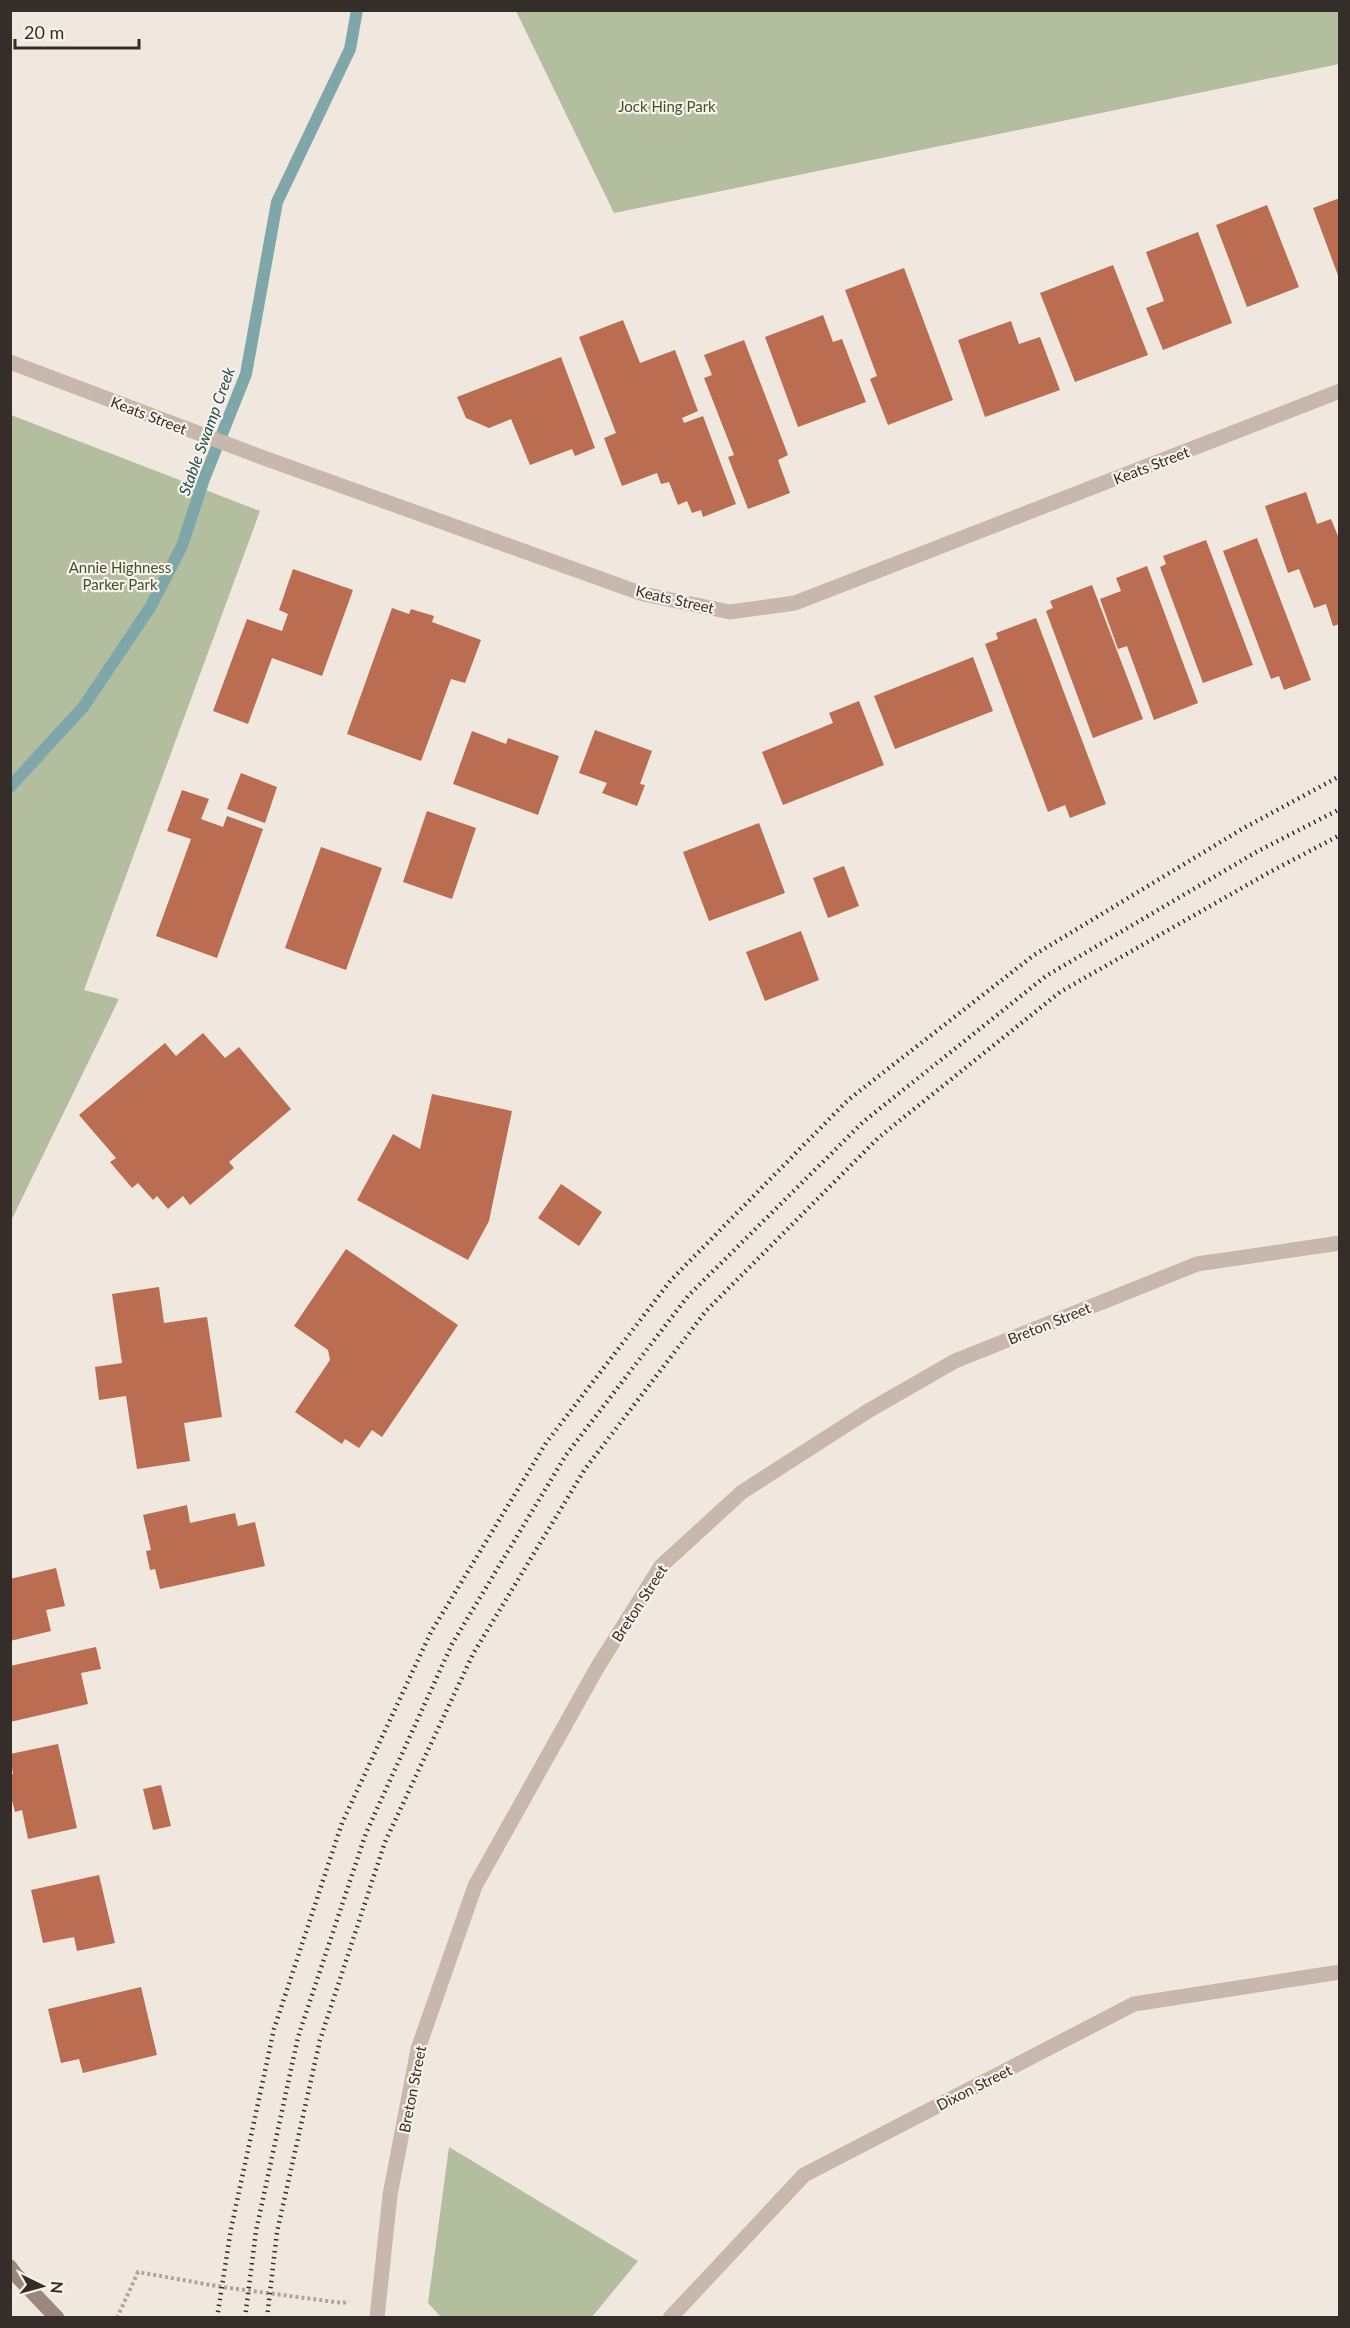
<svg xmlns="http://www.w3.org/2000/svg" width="1350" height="2328" font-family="Lato,sans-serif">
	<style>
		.green { fill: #b3be9f }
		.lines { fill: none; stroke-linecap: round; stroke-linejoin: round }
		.stream { stroke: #7fa7aa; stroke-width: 12 }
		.building { fill: #ba6d51 }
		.path { stroke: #b3a295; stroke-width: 4; stroke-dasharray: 3 3; stroke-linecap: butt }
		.street { stroke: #c7b8ab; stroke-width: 15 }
		.secondary { stroke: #9a887c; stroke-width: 15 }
		.rail { stroke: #352d29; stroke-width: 4.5; stroke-dasharray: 1.5 4.5; stroke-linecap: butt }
		.labels { text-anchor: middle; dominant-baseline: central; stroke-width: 4.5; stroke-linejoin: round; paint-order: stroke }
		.park-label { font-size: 15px; fill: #44512f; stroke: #f8f2ea }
		.street-label { font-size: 15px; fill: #352d29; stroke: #f8f2ea }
		.water-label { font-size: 16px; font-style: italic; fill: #234f53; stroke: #f8f2ea }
	</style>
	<rect width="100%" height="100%" fill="#f0e8de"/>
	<path class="green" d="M516,11H1339V64L614,213Z
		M11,415L260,511L84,990L119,999L11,1221Z
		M449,2147L638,2261L592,2317H441L428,2303Z"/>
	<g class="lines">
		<path class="stream" d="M10,787L84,706L151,606L182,546L204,479L246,374L277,202L350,49L357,10"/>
	</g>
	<path class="building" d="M1340,198V278H1339L1313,208Z
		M1267,205L1299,287L1247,307L1216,225Z
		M1198,232L1232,323L1163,350L1146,308L1164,301L1146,252Z
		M1113,265L1148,355L1075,382L1040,293Z
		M904,268L953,400L888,425L870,379L877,376L845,290Z
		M823,315L833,342L842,339L866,402L798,427L765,337Z
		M623,320L640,363L675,350L698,411L682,418L684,423L703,416L736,504L703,517L701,510L692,513L687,501L678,505L669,482L661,484L657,473L622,486L604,438L616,433L579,337Z
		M1011,321L1019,344L1040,337L1060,390L985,417L958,340Z
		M744,340L788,455L778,460L790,493L748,509L728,457L734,455L704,378L712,375L704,355Z
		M561,357L595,448L575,456L572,449L530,465L511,419L489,428L466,418L457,397Z
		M1306,492L1317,524L1331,519L1340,541V624L1333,626L1326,604L1314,608L1299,569L1288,573L1265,506Z
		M1257,538L1311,680L1284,690L1279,676L1271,679L1223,551Z
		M1206,540L1253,665L1203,683L1160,567L1166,564L1163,556Z
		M1147,566L1198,703L1154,720L1127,646L1118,649L1100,599L1121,591L1116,578Z
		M293,569L353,590L322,676L272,658L248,724L213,711L247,619L282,631L288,614L279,610Z
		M1092,585L1143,719L1093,738L1046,611L1053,608L1050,601Z
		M392,608L409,614L411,609L434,616L432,622L481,640L465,683L451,679L421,761L347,734Z
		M1036,618L1106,804L1070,818L1065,805L1048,812L985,644L998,639L996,633Z
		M973,657L993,711L895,749L874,696Z
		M859,701L884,765L783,805L762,752L833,723L829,713Z
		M595,730L652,751L640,784L645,785L637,806L602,793L607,783L579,773Z
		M472,731L506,744L508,738L559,756L538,815L453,784Z
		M241,773L277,787L265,823L227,809Z
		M182,790L209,799L201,819L223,827L227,816L263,829L217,958L156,936L191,839L167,831Z
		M427,811L476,828L452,899L403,882Z
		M759,823L785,893L709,921L683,852Z
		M321,847L382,868L346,970L285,948Z
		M844,866L859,906L828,918L813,878Z
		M801,931L819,980L765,1001L746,952Z
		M203,1033L225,1058L239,1047L291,1109L229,1162L234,1168L190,1205L183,1196L168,1209L157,1196L153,1200L138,1183L132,1188L110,1162L116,1158L79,1115L165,1043L176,1056Z
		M432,1094L512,1111L489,1221L468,1260L357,1200L393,1134L420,1149Z
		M561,1184L602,1212L579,1246L538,1218Z
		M346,1249L458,1325L382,1437L372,1430L359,1448L345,1439L342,1444L295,1412L330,1360L328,1350L294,1326Z
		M159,1287L164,1323L207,1317L222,1417L184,1423L190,1461L137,1469L126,1396L99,1400L95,1367L122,1363L112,1294Z
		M187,1505L190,1523L235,1513L238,1526L255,1522L265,1566L160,1589L155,1569L150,1570L146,1551L151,1550L143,1515Z
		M56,1568L65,1606L46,1610L51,1631L10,1641V1579Z
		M96,1647L101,1669L81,1673L88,1704L10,1722V1666Z
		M58,1744L77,1828L28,1839L22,1810L15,1812L10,1793V1774H13L10,1754Z
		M161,1785L171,1826L153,1830L143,1789Z
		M99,1875L115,1943L77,1951L74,1937L43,1943L31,1890Z
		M141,1987L157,2055L83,2073L79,2059L61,2063L48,2009Z"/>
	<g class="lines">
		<path class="path" d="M117,2318L138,2272L222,2287L343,2303L349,2301"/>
		<path class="street" d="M10,362L264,458L643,594L730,612L795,603L1340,391
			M377,2318L390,2195L418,2049L475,1886L597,1668L661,1566L742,1492L868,1411L955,1361L1197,1264L1340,1243
			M670,2318L804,2175L1134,2004L1340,1972"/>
		<path class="secondary" d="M10,2267L15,2274L57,2318"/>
		<path class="rail" d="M217,2318L231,2229L274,2029L342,1823L431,1632L546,1443L671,1280L848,1100L1034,955L1242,829L1340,776
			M245,2318L256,2231L298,2037L366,1833L452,1644L566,1455L688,1296L863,1122L1046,976L1258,851L1340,809
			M267,2318L277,2232L320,2040L385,1842L473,1654L585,1469L706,1311L878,1138L1060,992L1268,873L1340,835"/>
	</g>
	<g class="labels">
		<g class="park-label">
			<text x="667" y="106">Jock Hing Park</text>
			<text x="120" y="567">Annie Highness<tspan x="120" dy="17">Parker Park</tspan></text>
		</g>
		<g class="street-label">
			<text transform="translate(149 415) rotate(21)">Keats Street</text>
			<text transform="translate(1151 465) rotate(-21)">Keats Street</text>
			<text transform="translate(675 599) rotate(13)">Keats Street</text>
			<text transform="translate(1049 1323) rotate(-22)">Breton Street</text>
			<text transform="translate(639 1603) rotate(-57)">Breton Street</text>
			<text transform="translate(974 2087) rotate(-27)">Dixon Street</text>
			<text transform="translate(412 2089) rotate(-79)">Breton Street</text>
		</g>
		<g class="water-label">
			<text transform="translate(206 431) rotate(-70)">Stable Swamp Creek</text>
		</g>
	</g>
	<rect width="1350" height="2328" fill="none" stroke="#352d29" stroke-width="24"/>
	<g transform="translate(42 2286) rotate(95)" stroke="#f8f2ea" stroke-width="4.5" paint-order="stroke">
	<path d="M0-4.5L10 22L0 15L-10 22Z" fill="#352d29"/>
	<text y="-9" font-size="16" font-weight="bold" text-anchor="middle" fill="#352d29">N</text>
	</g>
	<path d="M15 39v9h124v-9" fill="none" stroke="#352d29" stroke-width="3"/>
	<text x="24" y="39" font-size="18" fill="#352d29" stroke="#f8f2ea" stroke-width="4.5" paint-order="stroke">20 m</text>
</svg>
